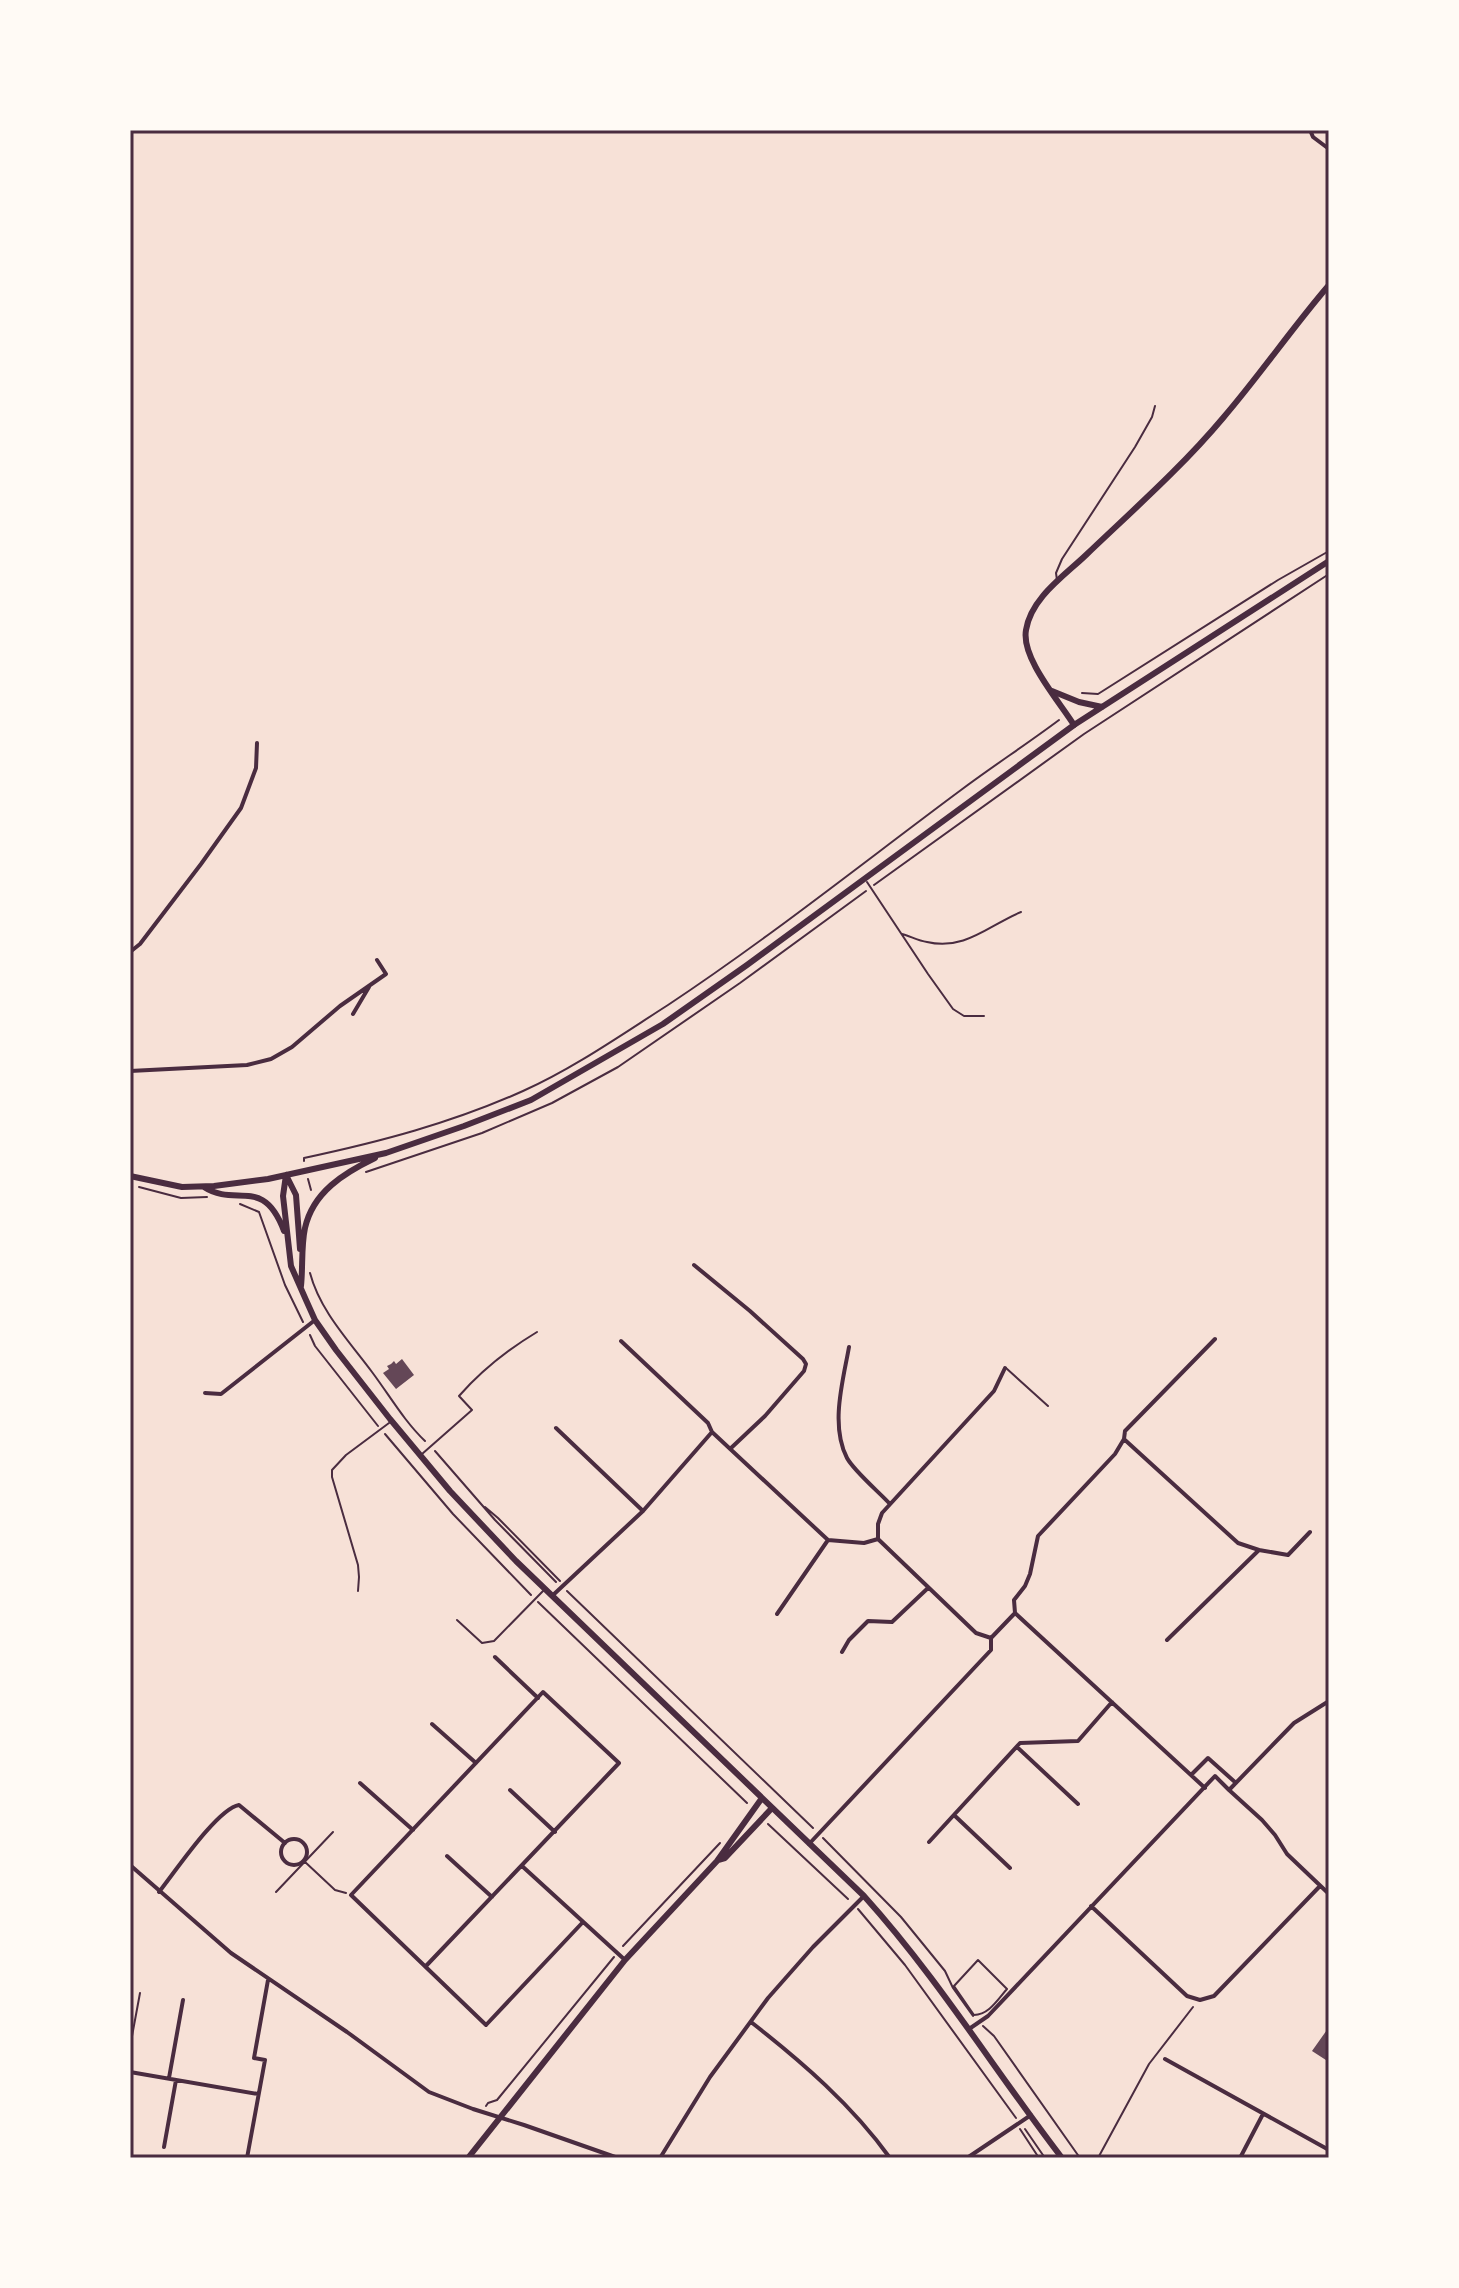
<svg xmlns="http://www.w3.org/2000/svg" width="1459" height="2288" font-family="Inter,sans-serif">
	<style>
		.building { fill: #644757 }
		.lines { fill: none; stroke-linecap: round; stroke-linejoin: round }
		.path { stroke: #4a2c40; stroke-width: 2 }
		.service { stroke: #4a2c40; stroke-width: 2 }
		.minor { stroke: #4a2c40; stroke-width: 4 }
		.tertiary { stroke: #4a2c40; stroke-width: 6 }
		.secondary { stroke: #4a2c40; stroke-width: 6 }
		.neatline { fill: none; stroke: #4a2c40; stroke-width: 3 }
	</style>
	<rect width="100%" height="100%" fill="#f7e1d7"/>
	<path class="building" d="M402,1359L414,1375L396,1389L383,1373L389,1369L387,1366L391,1364L394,1361L396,1364Z
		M1329,2027V2062L1312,2051Z"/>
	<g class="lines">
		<path class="path" d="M1082,693L1098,694L1278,580L1329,551
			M874,885L1084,734L1329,574
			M304,1161V1158C379,1142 452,1123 523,1091C574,1068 621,1035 668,1005C769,938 864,862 961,790C993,766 1027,744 1059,720
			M366,1172L482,1133L552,1103L618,1067L740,983L866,891
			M308,1179L311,1190
			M139,1187L181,1198L207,1197
			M240,1204L259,1212
			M259,1212L285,1285L303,1322
			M310,1273C320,1311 349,1341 372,1372C390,1396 404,1421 425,1441
			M310,1335L315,1346L378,1426
			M385,1434L453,1514L531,1595
			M435,1451L495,1520L556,1582
			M485,1507L498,1518L560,1581
			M567,1591L813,1828
			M538,1602L747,1803
			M768,1824L848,1899
			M823,1838L901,1917L945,1971L953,1988L973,2016
			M304,1861L335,1890L346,1893
			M276,1892L333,1832
			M858,1909L905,1965L1016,2118
			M623,1946L720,1843
			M978,1960L1007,1989C998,1999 989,2015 974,2015L954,1986Z
			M983,2026L994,2036L1080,2158
			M486,2106L488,2103L497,2100L614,1957
			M1020,2129L1039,2158
			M1025,2129L1045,2158
			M1098,2158L1149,2064L1193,2007"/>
		<path class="service" d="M1057,580L1056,573L1062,559L1135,447L1152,417L1155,406
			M867,882L928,974L953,1009L964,1016H984
			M902,934C910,936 918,941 927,942C965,951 989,925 1021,912
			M1006,1368L1048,1406
			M422,1454L472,1410L459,1396C482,1370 507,1350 537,1332
			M358,1591L359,1577L358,1565L332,1477V1470L346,1455L389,1423
			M457,1620L482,1643L494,1641L544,1590
			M130,2047L140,1993"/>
		<path class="minor" d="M1310,130L1313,137L1329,149
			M130,952L140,944L201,864L241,808L256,768L257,743
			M353,1014L369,987
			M130,1071L247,1065L271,1059L292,1047L340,1006L386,974L377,960
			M694,1265L750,1311L803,1359L806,1364L804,1371L765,1416L730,1449
			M621,1341L708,1423L712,1432L828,1540L864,1543L878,1539
			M849,1347C843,1381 830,1425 847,1458C854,1471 879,1492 890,1504
			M205,1393L221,1394L315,1320
			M556,1428L643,1511
			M1125,1440L1238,1543L1259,1550L1167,1640
			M878,1539V1524L882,1513L994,1391L1005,1368
			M878,1539L976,1633L991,1638
			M1259,1550L1288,1555L1310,1532
			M552,1596L643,1511L712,1432
			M1015,1613L1205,1788
			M777,1614L828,1540
			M842,1652L849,1640L868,1621L892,1622L928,1588
			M495,1657L538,1698
			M432,1724L476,1763
			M1017,1747L1078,1804
			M1192,1774L1208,1758L1236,1783
			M360,1783L413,1830
			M510,1790L555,1832
			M1229,1790L1262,1820L1275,1835L1287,1854L1329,1894
			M954,1815L1010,1868
			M281 1852a13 13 0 1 1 26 0a13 13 0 1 1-26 0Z
			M929,1842L1020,1743L1078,1741L1112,1702
			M809,1844L991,1650V1638L1015,1613L1014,1600L1025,1586L1030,1574L1038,1536L1115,1454L1124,1439L1125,1431L1215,1339
			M447,1856L492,1897
			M130,1865L231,1953L347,2032L429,2092L473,2109L524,2125L618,2158
			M522,1866L625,1960
			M159,1892C175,1872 217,1809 239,1805L285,1843
			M1091,1906L1187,1996L1200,2000L1214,1996L1320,1886
			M426,1966L619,1763L543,1692L351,1895L486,2025L583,1922
			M751,2022C802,2062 852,2105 890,2158
			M969,2029L988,2016L1215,1776L1229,1790L1294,1723L1329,1701
			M1165,2059L1329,2150
			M130,2072L258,2094
			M169,2078L183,2000
			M164,2147L176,2080
			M247,2158L265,2060L254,2058L268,1980
			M660,2158L710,2077L768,1998L813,1947L864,1896
			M967,2158L1031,2115
			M1240,2158L1263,2114"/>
		<path class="tertiary" d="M1074,725C1059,701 1021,658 1026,630C1031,598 1064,576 1086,555C1132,511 1182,467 1223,418C1260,375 1292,328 1329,285"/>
		<path class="secondary" d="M1052,691L1079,702L1102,707
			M286,1175L283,1196L291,1266L306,1300L315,1320L336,1350L390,1419L450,1491L516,1561L864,1896C938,1978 995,2071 1062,2158
			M286,1175L296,1195L300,1249
			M130,1176L182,1187L214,1186L268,1179L386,1153L464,1126L531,1100L663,1024L747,965L1074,725L1329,561
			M204,1187C236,1208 263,1175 284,1231
			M301,1286C303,1267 301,1247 305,1228C313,1192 344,1173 375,1158
			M718,1860L725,1858L772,1808
			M468,2158L625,1960L717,1861L762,1798"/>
	</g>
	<rect width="1459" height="2288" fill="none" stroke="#fffaf5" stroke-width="264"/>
	<rect x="132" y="132" width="1195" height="2024" class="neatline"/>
</svg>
